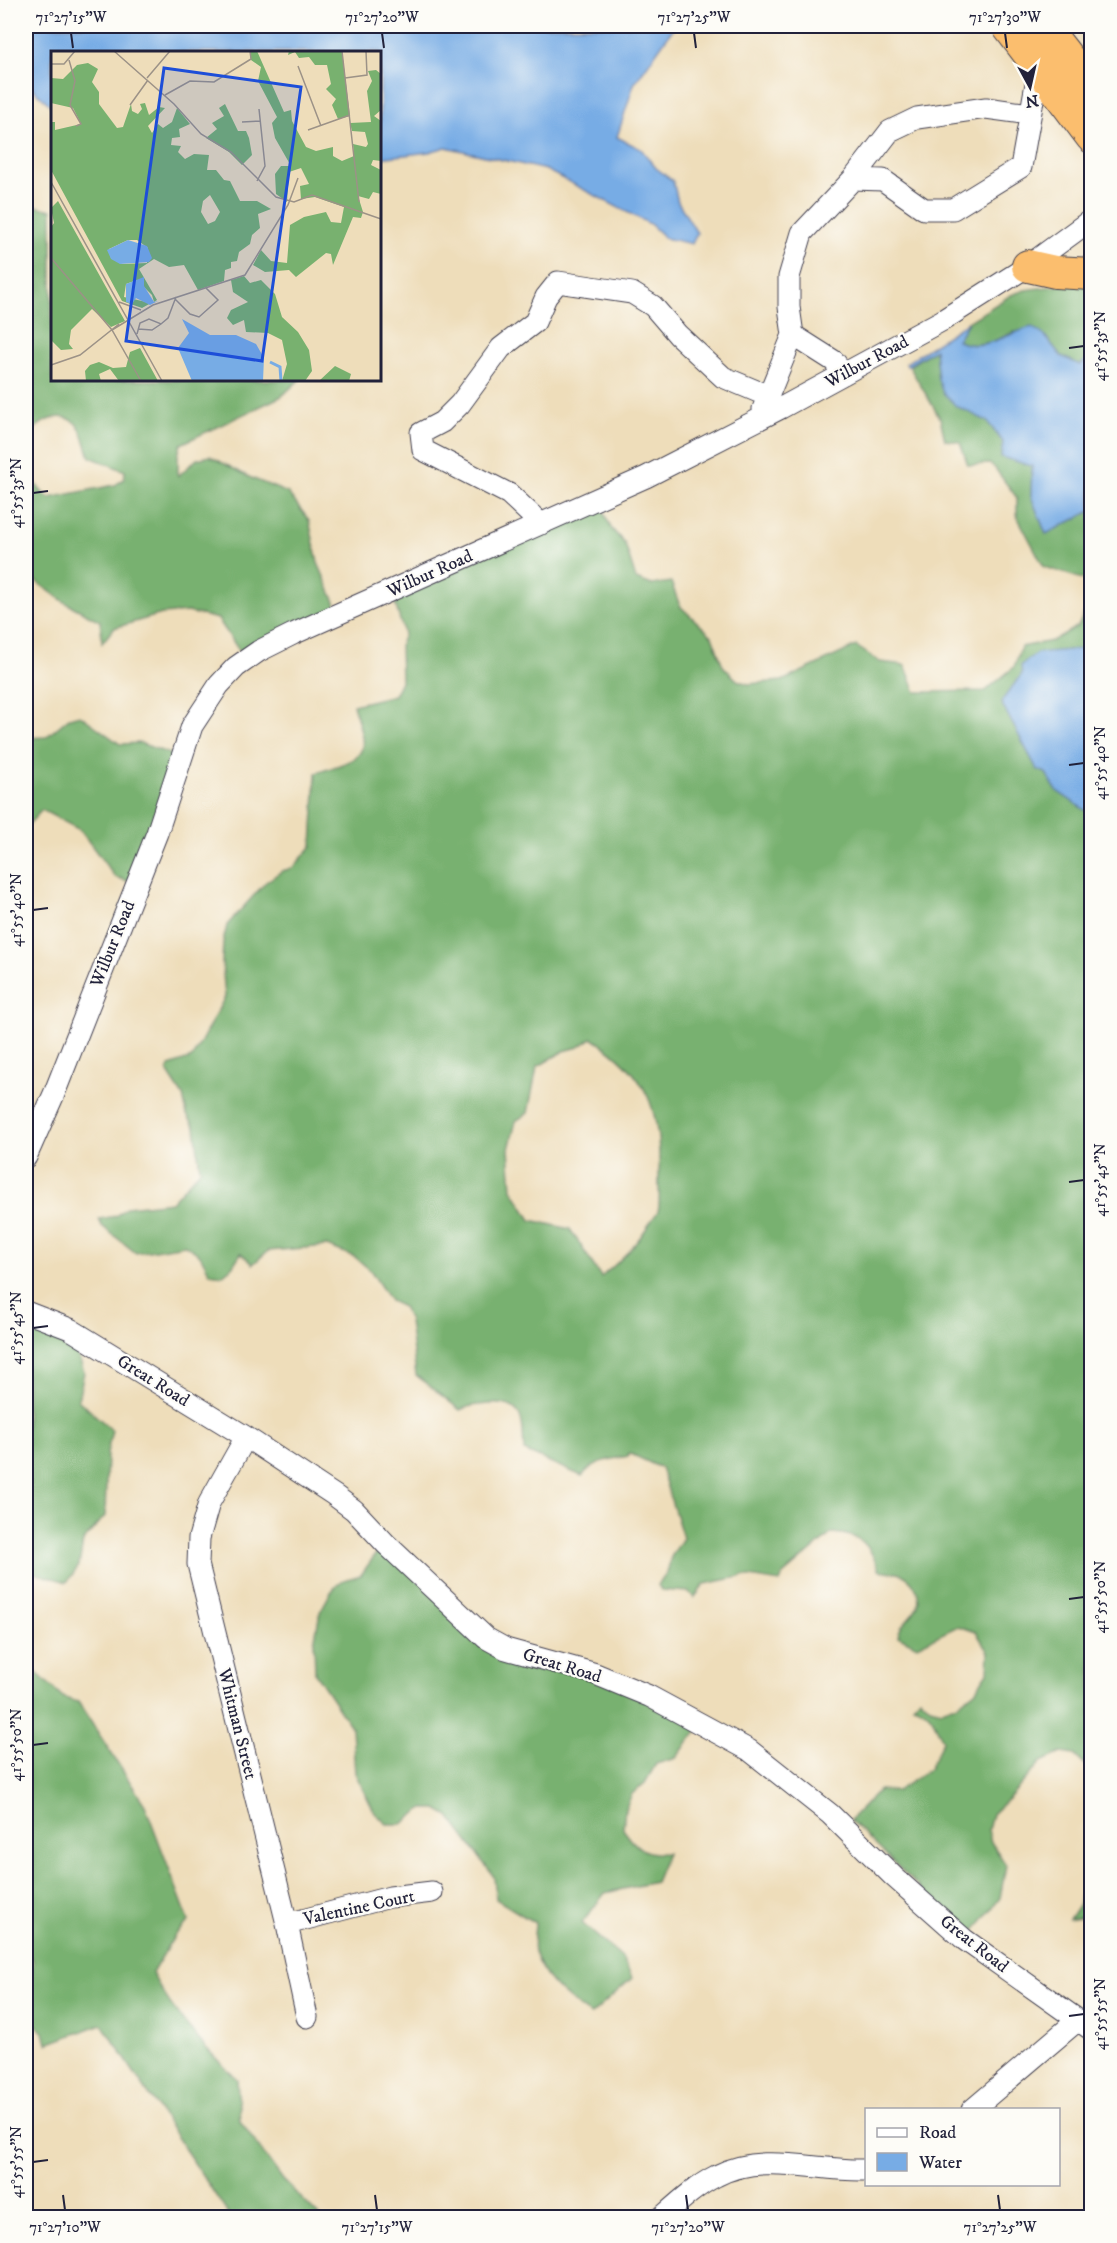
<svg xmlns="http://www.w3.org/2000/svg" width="1117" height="2243" font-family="'IM FELL DW Pica',serif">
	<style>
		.forest { fill: #78b16f; stroke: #4d6a55; stroke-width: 1.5; fill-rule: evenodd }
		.water { fill: #77ace5; stroke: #4c6790; stroke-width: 1.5 }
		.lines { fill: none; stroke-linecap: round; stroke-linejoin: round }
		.minor-casing { stroke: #413e4e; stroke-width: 23 }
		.highway-casing { stroke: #413e4e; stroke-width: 34 }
		.minor { stroke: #fff; stroke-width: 21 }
		.highway { stroke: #fbbe6e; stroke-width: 32 }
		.ticks { fill: none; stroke: #22223b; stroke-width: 2 }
		.labels { text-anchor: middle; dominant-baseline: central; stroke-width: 4.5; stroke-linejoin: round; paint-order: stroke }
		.street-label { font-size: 18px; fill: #22223b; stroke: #fdfcf7 }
		.inset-river { fill: none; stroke: #77ace5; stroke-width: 3 }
		.inset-road { fill: none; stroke: #9c9287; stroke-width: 1.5 }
		.view { fill: #1d4ed8; fill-opacity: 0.15; stroke: #1d4ed8; stroke-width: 3 }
		.inset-edge { fill: none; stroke: #22223b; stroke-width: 3 }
		.neatline { fill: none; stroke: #22223b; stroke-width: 2 }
		.ticks-label { font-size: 15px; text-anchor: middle; fill: #22223b }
	</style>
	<rect width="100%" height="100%" fill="#fdfcf7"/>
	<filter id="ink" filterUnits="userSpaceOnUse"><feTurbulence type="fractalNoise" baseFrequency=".0167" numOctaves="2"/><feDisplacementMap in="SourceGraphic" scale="12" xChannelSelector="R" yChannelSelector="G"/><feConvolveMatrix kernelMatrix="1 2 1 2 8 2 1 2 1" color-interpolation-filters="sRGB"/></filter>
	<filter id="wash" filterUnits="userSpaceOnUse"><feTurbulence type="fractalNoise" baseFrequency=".008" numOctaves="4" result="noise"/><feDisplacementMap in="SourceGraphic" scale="24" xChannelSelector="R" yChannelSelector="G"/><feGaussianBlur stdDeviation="1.35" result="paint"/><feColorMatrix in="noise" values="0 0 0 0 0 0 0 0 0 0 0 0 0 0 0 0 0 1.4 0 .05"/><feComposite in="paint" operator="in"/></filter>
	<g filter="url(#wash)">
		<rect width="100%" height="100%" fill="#eeddba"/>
		<path class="forest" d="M26,204L52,210V380H299L282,396L181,444L178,455V476L197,459L210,456L249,477L288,493L309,520L318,563L338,609L244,658L218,619L188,612L162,614L114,628L102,643L100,621L66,603L26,574V449C30,469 31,485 49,498L115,485L124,479L125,471L90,457C86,446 83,429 74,422C58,408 27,427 26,446Z
			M1091,281V356L1080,365L1061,356L1045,336L1014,332L992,342L979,344L966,345L957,340L968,322L1011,295L1025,290Z
			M935,349L938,379L956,406L987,421L1003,442L1001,457L1032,466L1031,496L1046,534L1091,511V589L1089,581L1044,567L1017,516V498L994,467L990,464L968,465L960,442L945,440L940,418L909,366Z
			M598,499L611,528L625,544L636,579L652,585L671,582L680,606L712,636L723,666L737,680L748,684L782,681L856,646L880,662L905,665L916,692L985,691L1014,667L1021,647L1052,641L1078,626L1091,600V648L1037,654L1001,702L1037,769L1046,773L1057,791L1091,814V1771L1074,1755L1061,1753L1041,1762L1011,1796L992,1814L988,1830L991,1842L1006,1865L1000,1898L970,1937L850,1820L879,1790L897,1791L929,1769L943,1741C935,1724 932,1710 913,1705L920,1697L930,1707L942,1710L958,1704L975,1691L988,1672L989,1652L976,1632L958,1626L917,1646L898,1636C900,1624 910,1619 916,1609C920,1603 919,1598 917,1591C910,1573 897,1572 879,1570C868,1543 863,1535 832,1533L783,1575L780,1582L744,1576L705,1584L694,1598L689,1592L661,1590L658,1585L667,1573L671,1557L683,1538L661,1468L629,1453L628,1456C608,1460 596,1460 582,1476L524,1451C522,1421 526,1401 488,1404C478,1405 469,1405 460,1410L416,1375L409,1321L403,1307L390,1301L371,1271L355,1257L327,1246L268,1251L253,1264L241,1253L232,1267L222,1275L210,1273L200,1255L185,1245L136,1253L102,1226L99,1219L116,1216L127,1207L171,1202L200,1170L195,1127L187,1115L183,1096L168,1073L169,1066L192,1058L225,997L222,962L223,942L227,925L266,882L282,871L293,868L312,846L316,773C368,756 370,757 353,705L394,695L401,681L400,645L404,634L392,593ZM592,1038C648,1074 661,1109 659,1174C658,1185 661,1200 658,1211C656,1215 652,1219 650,1223C637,1244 621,1261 601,1277L570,1229L531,1220L512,1189L509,1149L516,1121L528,1113L537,1067L564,1051L579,1047Z
			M80,715L120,744L140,743L173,755L134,883L115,877L80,830L42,810L26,827V738L46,737L69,718Z
			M26,1326L76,1350L84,1372L78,1400L112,1430L107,1453L105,1516L83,1541L79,1566L67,1582L26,1571Z
			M380,1548L498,1639L682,1703L683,1701L705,1721L676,1758L656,1764L645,1783L632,1794L625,1809L623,1829C636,1848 644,1855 667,1853L655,1882L605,1893L582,1923L622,1958L632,1978L591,2015C569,2001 542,1979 534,1952C532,1943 535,1931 535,1923L496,1899L494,1877L449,1816L437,1809H422L402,1824H387L375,1813L355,1773L352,1728L315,1673L314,1643L320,1612L331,1592L341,1581L361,1575Z
			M26,1663L64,1698L78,1702L145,1805L189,1921L175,1935L152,1973C172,2013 204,2048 237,2079L240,2121L283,2180L320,2217H230L102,2024L47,2044L44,2032L26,2017V1984L31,1979L33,1960L26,1950Z
			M1083,1885H1091V1915L1069,1919L1079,1904Z"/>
		<path class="water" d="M26,26H675L634,84L617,137L641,149L656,168L673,181L678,202L697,233L692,244L665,238L650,224L546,170L446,147L429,152L380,158V52H52V107L26,82Z
			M968,322L957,340C980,354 1008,333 1032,327L1045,336L1061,356L1080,365L1091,356V511L1046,534L1031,496L1032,466L1001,457L1003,442L987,421L956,406L943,393L938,379L935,349L907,366L906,363Z
			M1091,648H1092L1091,814L1057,791L1046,773L1037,769L1001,702L1022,674L1021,665L1037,653Z"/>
	</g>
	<g filter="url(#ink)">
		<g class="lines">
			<defs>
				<path id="minor" d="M853,179L890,131L917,118L986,108L1030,114
					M793,335L834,361L844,374
					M763,409L793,335L789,307V277L802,233L853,179L883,180L924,209H953L1021,167L1039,67
					M541,524L509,494L423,450L421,433L442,422L460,404L501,348L535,322L546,297L558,282L632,293L653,306L678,335L723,377L768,396
					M26,1157L54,1094L157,833L192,726L219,685L236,667L259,651L293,634L646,477L781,408L943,320L1028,266L1092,219
					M26,1312L70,1329L246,1437L334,1495L354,1510L386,1544L486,1638L506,1649L593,1673L649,1696L749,1750L830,1814L894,1877L965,1940L1092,2030
					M246,1437L209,1503L199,1538L198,1564L287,1924L307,2017
					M287,1924L390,1897L432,1892
					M972,2110L1078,2020
					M661,2218C678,2203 696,2186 716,2176C763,2151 817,2172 866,2170"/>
				<path id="highway" d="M1008,26L1092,137
					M1043,26L1092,89
					M1028,266L1055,272L1092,274"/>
			</defs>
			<use href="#minor" class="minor-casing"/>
			<use href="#highway" class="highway-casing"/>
			<use href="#minor" class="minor"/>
			<use href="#highway" class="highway"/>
		</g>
	</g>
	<path class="ticks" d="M71,33L73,48M382,33L384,48M694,33L696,48M1005,33L1007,48M1069,348L1084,346M33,493L48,491M1069,765L1084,763M33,910L48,908M1069,1182L1084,1180M33,1328L48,1326M1069,1599L1084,1597M33,1745L48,1743M1069,2016L1084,2014M33,2162L48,2160M63,2195L65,2210M375,2195L377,2210M686,2195L688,2210M998,2195L1000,2210"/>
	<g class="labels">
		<g class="street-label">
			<text transform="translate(867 362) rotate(-28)">Wilbur Road</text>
			<text transform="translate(430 574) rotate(-24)">Wilbur Road</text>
			<text transform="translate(113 944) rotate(-68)">Wilbur Road</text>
			<text transform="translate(153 1381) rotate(32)">Great Road</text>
			<text transform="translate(562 1666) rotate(17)">Great Road</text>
			<text transform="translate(237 1724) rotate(76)">Whitman Street</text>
			<text transform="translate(359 1908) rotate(-12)">Valentine Court</text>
			<text transform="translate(974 1944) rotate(38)">Great Road</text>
		</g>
	</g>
	<g transform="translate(51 51)">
		<rect width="330" height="330" fill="#eeddba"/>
		<path d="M199,0H206L233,61L240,59L241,70L255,96L265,100L282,96V105L291,110L303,105L302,93L315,96L317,93L314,81L301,80L299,72L320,71L316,40L321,30L317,20L325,19L330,23V59L323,65L330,70V110L322,109L320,114L330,119V143L322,141L318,148L307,145L312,161L310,167L302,166L282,214L280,203L275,202L245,226L238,219L214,221L202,214L210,199L220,210L236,212L239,174L253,166L275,161L280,171L290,172L293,156L264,146L250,148L249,135L258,133L250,117L238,121L236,151L225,143L224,123L230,115H240L224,87L221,72L226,66L207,30L210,16L200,9ZM238,0H291L299,65L287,68L281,54L285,48L275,38L280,33L276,14H264L258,6L248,7L244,1L237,4ZM37,12L47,18L41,31L48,41V53L66,77L72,76L80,53L81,60L87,63L91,58L89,53L94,52L98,64L108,56L114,57L97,75L101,82L107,73L112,77L121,71L126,57L139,73L128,78L129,86L121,87L120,94L130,95L127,101L134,108L143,103L158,104L156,119H165L173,129L179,130L189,150H206L220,158L207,163L209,177L201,184L199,193L188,201L186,210L180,211V217L174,219L173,230L147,239L133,214L118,216L103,208L88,218L106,249L103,251L101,244L86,229L75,233L73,246L100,252L91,257L71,250L0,119V71H4V79L30,73L22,57L0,52V27L12,28L26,14ZM159,144L169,161L164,170L157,173L150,161L152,150ZM77,189H86L97,197L96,212L71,213L60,207L58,198ZM174,53L187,80H195L198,87L201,104L191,114L178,101L155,87L166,78L161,72L173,65L168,57ZM7,150L74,270L60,276L41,258L20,279L18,293L22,298L10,299L0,289V176L3,172L0,157ZM193,225L199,232L210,229L224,243L231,266L247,281L258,299L261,320L254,330H231L236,313L231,289L217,282L195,281L193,269L182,274L176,267L180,259L197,251L182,241L180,229ZM89,297L107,330H68L59,318L48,323L50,330H35L34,320L39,314L48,311L62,317L75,316L79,301ZM284,315L300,323L298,330H268Z" fill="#78b16f" fill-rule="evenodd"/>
		<path d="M77,189L96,195L101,207L98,211L69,213L60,208L56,199ZM93,226V235L103,251L107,250L99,254L85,247L81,253L75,251V233ZM131,268L159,284H185L205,293L213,307L212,330H141L127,297L138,282Z" fill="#77ace5"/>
		<path class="inset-river" d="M219,311L229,316L230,330"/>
		<path class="inset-road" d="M63,0L123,53L150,83L180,101L225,146L243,151L261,144L330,168M291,0L308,151M18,9L24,30L19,54L30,73L25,75M0,13H13L24,0M247,15L270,75M96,27L119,0M294,27L316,24L315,0M114,44L139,30L163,31L200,8L199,0M79,54L97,29M191,71L209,70M257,79L299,64M206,130L214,115L208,58M0,131L111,330M0,207L61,279L90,330M124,248L139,263L148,266L167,249L154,236M68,251L90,259M87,278L101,279L110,273M61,279L102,254L194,224L237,154L247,127M86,283L89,272L98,268L110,273L117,267L125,246M0,314L29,304L68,273"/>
		<path class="view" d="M113,17L250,36L211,310L75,290Z"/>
		<rect width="330" height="330" class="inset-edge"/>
	</g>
	<rect width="1117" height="2243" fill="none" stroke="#fdfcf7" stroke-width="66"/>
	<rect x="865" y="2108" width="195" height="78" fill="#fdfcf7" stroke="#a5a5ac" stroke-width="1.5"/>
	<rect x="877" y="2128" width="30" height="9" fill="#ffffff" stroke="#a5a5ac" stroke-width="1.5"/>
	<text x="919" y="2138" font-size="18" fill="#22223b">Road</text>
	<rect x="877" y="2153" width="30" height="18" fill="#77ace5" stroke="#a5a5ac" stroke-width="1.5"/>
	<text x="919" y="2168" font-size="18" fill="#22223b">Water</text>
	<g transform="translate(1030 87) rotate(172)" stroke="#fdfcf7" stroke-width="4.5" paint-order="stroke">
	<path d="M0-4.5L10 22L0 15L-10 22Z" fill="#22223b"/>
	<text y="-9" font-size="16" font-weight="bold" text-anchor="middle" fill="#22223b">N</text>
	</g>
	<rect x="33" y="33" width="1051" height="2177" class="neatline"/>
	<g class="ticks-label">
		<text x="71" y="22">71°27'15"W</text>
		<text x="382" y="22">71°27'20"W</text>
		<text x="694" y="22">71°27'25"W</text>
		<text x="1005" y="22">71°27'30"W</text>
		<text transform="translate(1100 346) rotate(-90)" y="5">41°55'35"N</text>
		<text transform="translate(16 493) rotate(-90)" y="5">41°55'35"N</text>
		<text transform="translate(1100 763) rotate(-90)" y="5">41°55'40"N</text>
		<text transform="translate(16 910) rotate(-90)" y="5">41°55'40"N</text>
		<text transform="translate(1100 1180) rotate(-90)" y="5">41°55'45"N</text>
		<text transform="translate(16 1328) rotate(-90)" y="5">41°55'45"N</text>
		<text transform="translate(1100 1597) rotate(-90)" y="5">41°55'50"N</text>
		<text transform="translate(16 1745) rotate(-90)" y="5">41°55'50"N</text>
		<text transform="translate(1100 2014) rotate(-90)" y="5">41°55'55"N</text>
		<text transform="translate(16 2162) rotate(-90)" y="5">41°55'55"N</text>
		<text x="65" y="2232">71°27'10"W</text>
		<text x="377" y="2232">71°27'15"W</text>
		<text x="688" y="2232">71°27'20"W</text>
		<text x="1000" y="2232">71°27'25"W</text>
	</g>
</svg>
